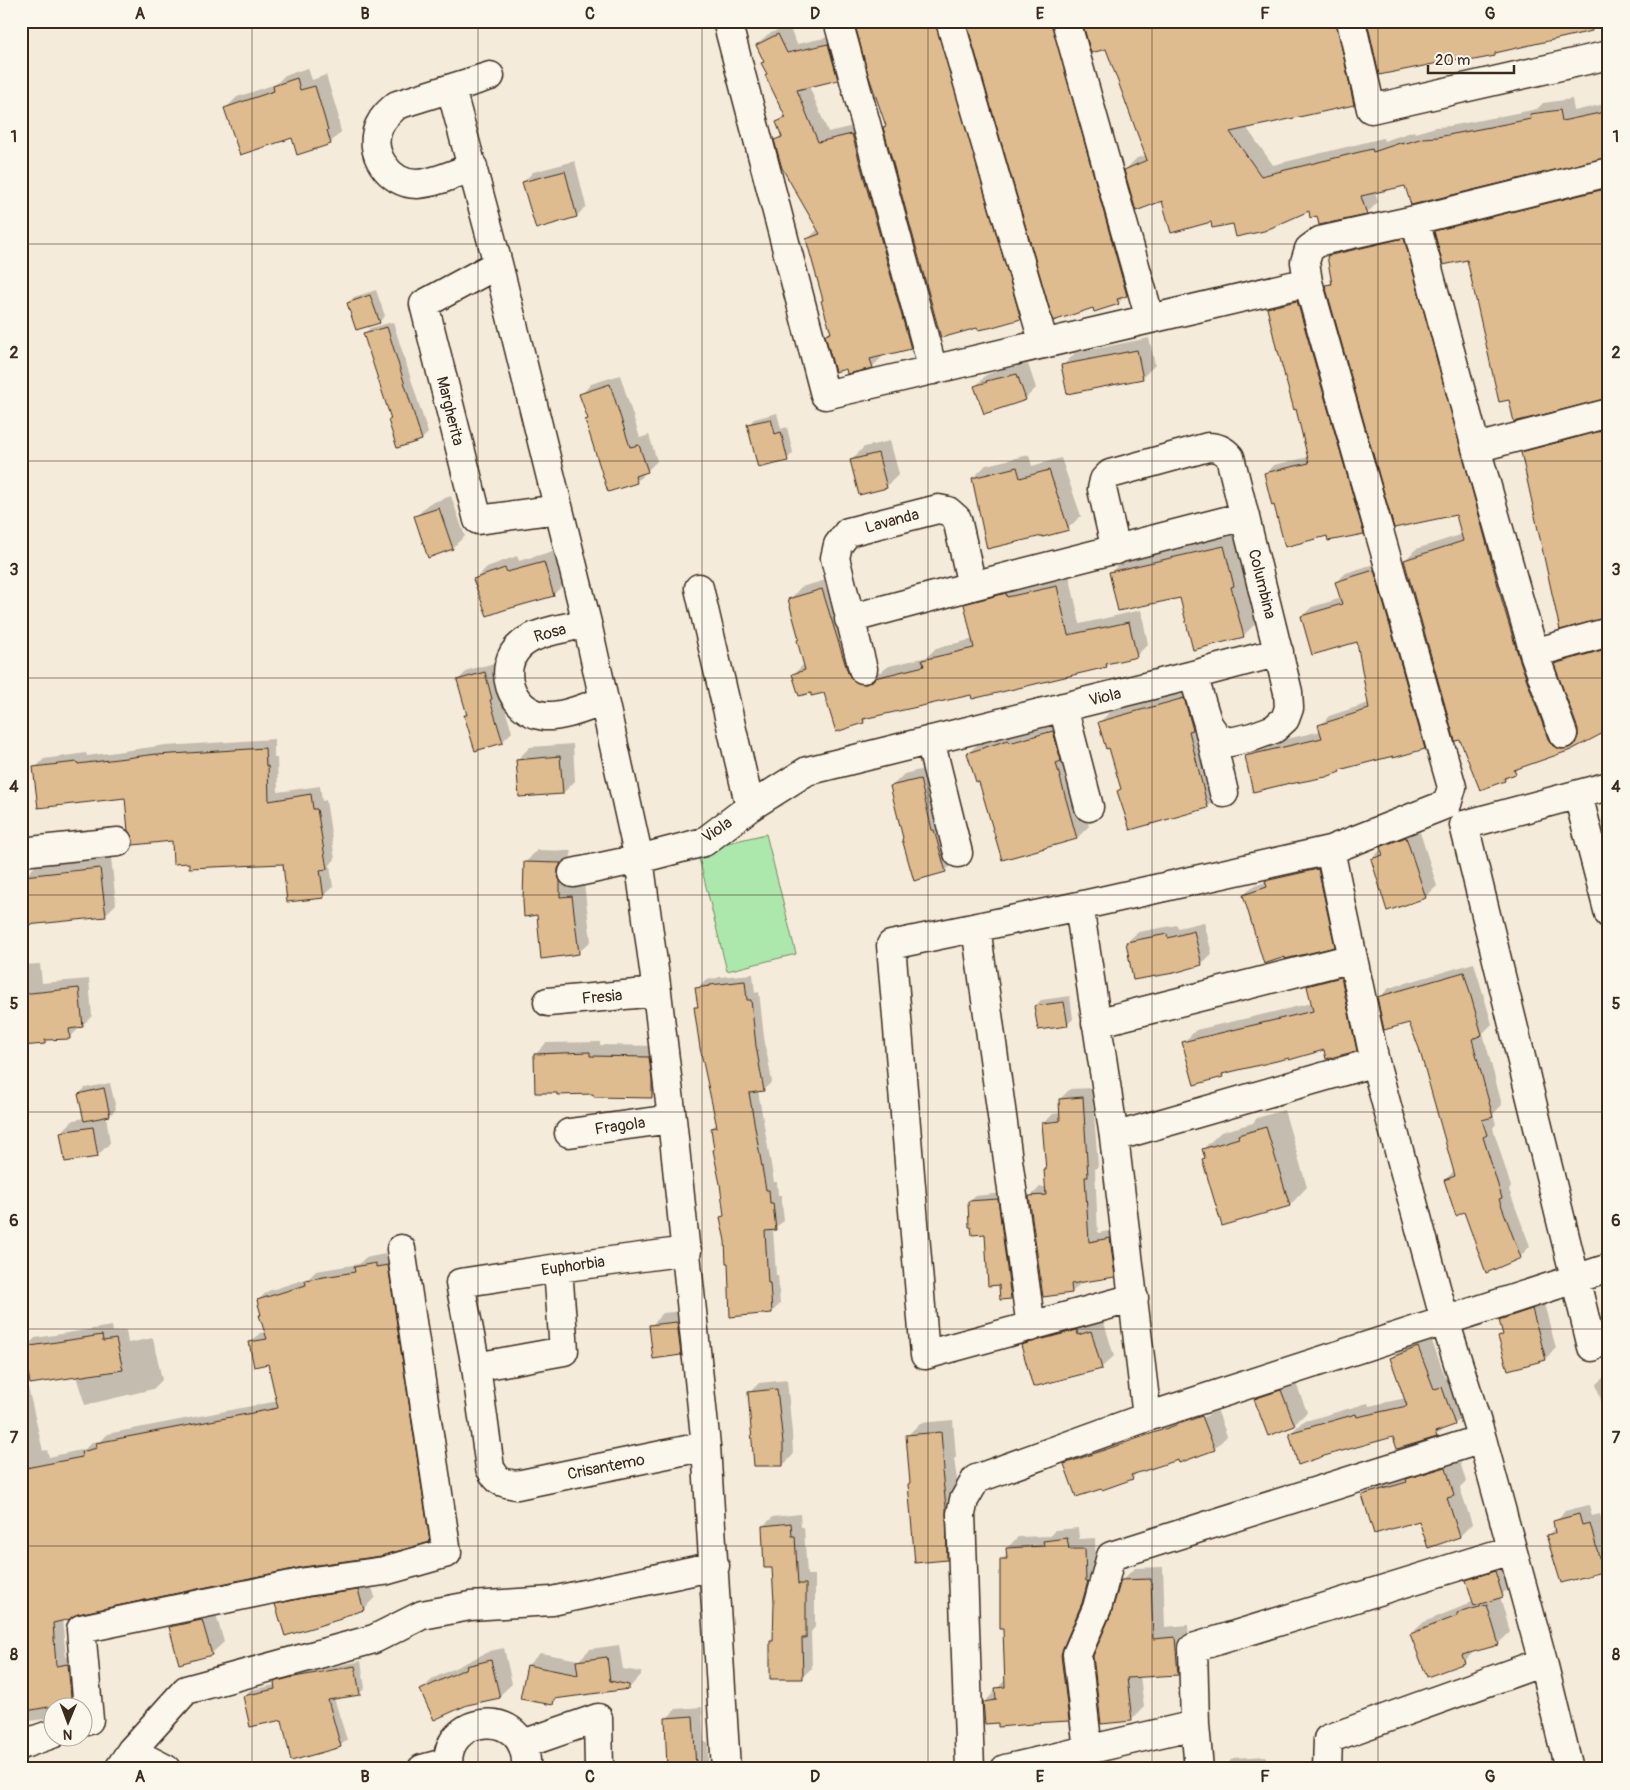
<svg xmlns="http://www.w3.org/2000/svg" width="1630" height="1790" font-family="Pangolin,sans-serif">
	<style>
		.green { fill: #ace7ac; stroke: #748865 }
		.shadow { fill: #0003; fill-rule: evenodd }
		.building { fill: #debc90; stroke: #3b2a1e }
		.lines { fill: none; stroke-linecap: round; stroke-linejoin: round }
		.minor-casing { stroke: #3b2a1e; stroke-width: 31 }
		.minor { stroke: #fbf7ec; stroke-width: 28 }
		.grid { fill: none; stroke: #3b2a1e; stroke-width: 1; stroke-opacity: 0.55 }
		.labels { text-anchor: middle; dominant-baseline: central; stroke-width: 4; stroke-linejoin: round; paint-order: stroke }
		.street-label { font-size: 16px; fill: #3b2a1e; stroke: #fbf7ec }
		.neatline { fill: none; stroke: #3b2a1e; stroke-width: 2 }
		.grid-label { font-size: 16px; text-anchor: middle; font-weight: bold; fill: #3b2a1e }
	</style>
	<rect width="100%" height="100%" fill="#f5ebda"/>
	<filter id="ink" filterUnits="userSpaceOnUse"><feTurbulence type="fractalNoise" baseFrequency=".02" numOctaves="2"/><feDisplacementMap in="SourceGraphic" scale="10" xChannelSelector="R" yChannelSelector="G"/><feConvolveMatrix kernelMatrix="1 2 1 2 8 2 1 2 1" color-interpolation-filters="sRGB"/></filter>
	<g filter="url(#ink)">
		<path class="green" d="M766,834L796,954L727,971L697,850Z"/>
		<path class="shadow" d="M856,21H948L1031,307L1020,318L884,127L886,125Z
			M968,21H1064L1138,284L1118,303Z
			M1202,21H1349L1364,92L1353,104L1246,127L1273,165L1383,138L1384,141L1414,131L1415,133L1436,127L1450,126L1537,109L1543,103L1572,99L1574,111L1609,103V156L1405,184L1375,192L1378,202L1366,214L1318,215L1310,209L1234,223L1212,220L1163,200L1125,170L1137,158L1147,155L1107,47Z
			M1368,21H1609V26L1499,50L1495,54L1469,55Z
			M788,25L797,44L838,35L847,69L837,79L809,86L828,132L862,124L920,338L910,348L882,354L883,356L873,366L848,372L827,335L832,330L808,239L818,229L776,141L782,134L777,123L786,114L763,63L765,61L757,45L767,35Z
			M308,68L312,80L326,75L339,118L338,119L341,132L330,143L293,137L226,108L237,97L276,84L285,75Z
			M575,161L586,206L577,216L523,182L533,172Z
			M1609,180V397L1510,398L1468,259L1436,232L1447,220Z
			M1415,228L1572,738H1579V729L1556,664L1567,652L1609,641V729L1570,749L1522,766L1505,780L1405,560L1416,549L1463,534L1457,514L1327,286L1333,280L1328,256L1339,244Z
			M376,290L385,316L379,322L348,303L354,297Z
			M1305,293L1371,525L1363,533L1328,534L1266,473L1274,465L1309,457L1268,308L1277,300Z
			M393,322L428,433L422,439L398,446L389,420L392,417L364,334L370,328Z
			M1149,338L1155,365L1142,378L1063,366L1075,353Z
			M1028,364L1036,388L1025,399L976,386L986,375L999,370Z
			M620,375L640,438L649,435L657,461L636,482L587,420L589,418L581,395L591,384Z
			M777,413L781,429L787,427L793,453L787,459L749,425L754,419Z
			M1609,421V616L1522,453L1534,441Z
			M890,441L899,474L886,487L851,460L864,447Z
			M1029,455L1032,466L1061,458L1081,516L1068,528L973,478L986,465Z
			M451,496L465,536L452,548L416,517L428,504Z
			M1237,534L1246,572L1244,575L1256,623L1243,636L1181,597L1110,573L1123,560Z
			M557,550L566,582L553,595L474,580L487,567L517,556L519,561Z
			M1383,561L1434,738L1424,748L1394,754L1342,768L1339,771L1246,756L1256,746L1321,731L1320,726L1329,716L1369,703L1358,641L1302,616L1312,607L1342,598L1336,582L1346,573Z
			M1069,574L1080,624L1141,610L1148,644L1136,656L1111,661L1106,666L869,717L863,722L824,691H811L794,674L804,664L800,638L789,600L801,587L834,578L872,672H881L889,666L927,657L936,648L974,639L966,605L978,592Z
			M495,663L501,689L499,690L512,732L502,742L466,716L468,714L458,680L468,670Z
			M1196,686L1220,794L1208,807L1119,791L1122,788L1110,746L1100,722L1112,710Z
			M1066,719L1069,752L1089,826L1077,838L979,780L968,753L981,741Z
			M274,739V758H277L278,792L320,786L322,801L326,800L335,859L330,865L333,887L324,896L288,901L284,863L190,862L173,840L126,797L35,768L44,759L86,753L87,756L166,745V746Z
			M573,744L575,781L563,793L517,760L530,747Z
			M932,767L958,859L945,871L904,838L892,786L904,774Z
			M1418,826L1437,886L1425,897L1372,859L1393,836Z
			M537,850L572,851L569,863L584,884L591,941L578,953L538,913L525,863Z
			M111,857L116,904L105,915L25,877L36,865Z
			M1326,861L1342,937L1334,945L1244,895L1252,887L1266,882L1274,873Z
			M1204,922L1212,954L1201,964L1127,942L1138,932L1177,925L1178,928Z
			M21,950H23L24,965L40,964L42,983L89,979L92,1016L69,1038L49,1039L44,1043L21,1045Z
			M1474,963L1492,1024L1483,1033L1502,1105L1493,1114L1496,1124L1493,1128L1511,1187L1509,1190L1530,1246L1520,1257L1465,1211L1445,1180L1454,1171L1420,1048L1410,1021L1379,998L1389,988Z
			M1353,966L1368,1038L1356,1050L1324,1049L1227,1071L1222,1076L1184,1042L1196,1030L1312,1003L1308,986L1320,974Z
			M753,974L755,993L759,992L764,1037L772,1082L763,1090L758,1091L774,1182H777L778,1195H781L784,1221L773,1229L776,1275H778L780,1304L772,1312L729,1261L722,1217L725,1214L712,1128L717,1123L696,1008L699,1004L697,989L705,980L717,978L719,977Z
			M1070,996L1073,1019L1067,1025L1035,1006L1041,1000Z
			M600,1042V1045L659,1046L662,1086L651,1097L595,1093L536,1054L546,1043Z
			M110,1083L116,1109L110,1115H106L110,1143L97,1156L61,1132L74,1120L84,1118L79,1094L85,1088Z
			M1092,1088L1098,1166L1095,1169L1098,1233L1120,1229L1124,1266L1114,1276L1082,1282L1072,1292L1030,1197L1040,1187H1046L1045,1171L1047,1169L1043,1124L1053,1114L1061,1113L1060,1099L1070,1089Z
			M1284,1110L1307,1187L1290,1205L1223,1224L1203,1160L1206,1157L1203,1149L1221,1132L1253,1123L1257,1118Z
			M1003,1193L1017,1292L1011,1298L986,1233L969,1202L975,1196Z
			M385,1254L386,1258L397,1256L439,1531L429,1541L77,1613L62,1619L66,1657L78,1655L76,1708H52V1718L21,1722V1345H28L35,1338L112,1326L113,1332L126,1330L128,1343L153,1338L162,1380L153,1389L85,1405L76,1376L27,1383L43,1451L47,1450L49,1457L85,1449L92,1442L100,1441L107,1434L278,1401L269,1362L251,1342L260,1333L266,1332L260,1316L262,1314L258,1300L268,1291L309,1278L316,1271L359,1264L365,1258Z
			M1543,1300L1556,1348L1545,1359L1500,1337L1504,1333L1500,1320L1511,1310Z
			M690,1310L693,1342L680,1354L651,1326L663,1313Z
			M1103,1319L1114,1356L1101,1368L1022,1345L1035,1333Z
			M1430,1336L1446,1379L1454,1376L1466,1413L1455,1424L1444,1428L1436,1436L1290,1434L1302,1422L1368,1403L1369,1406L1406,1398L1391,1358L1403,1346Z
			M1609,1373V1412L1605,1413L1596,1384Z
			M1294,1378L1307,1412L1294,1425L1255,1400L1268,1387Z
			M787,1380L792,1433L793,1455L783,1465L749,1393L759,1383Z
			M1215,1404L1227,1436L1214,1449L1179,1458L1139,1471L1132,1478L1065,1464L1078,1451ZM1208,1412L1209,1415L1079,1460V1457Z
			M953,1420L956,1457L954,1459L959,1494V1546L946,1559L911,1482L907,1436L920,1423Z
			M1458,1455L1466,1482L1460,1488L1472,1524L1460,1536L1364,1495L1376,1482Z
			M1589,1505L1592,1516L1600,1514L1608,1541L1609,1565L1602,1571L1548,1535L1556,1527L1555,1522L1565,1511Z
			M800,1514L801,1527H804L807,1575H815V1627L811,1632L812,1668L802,1677L771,1641L774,1638L775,1602L773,1567L763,1526L773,1517Z
			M1078,1528L1079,1539L1095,1538L1096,1571L1079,1709L1068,1719L999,1722L985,1702L1006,1679L1001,1560L1008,1554L1007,1548L1018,1537L1050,1536L1055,1530Z
			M1507,1560L1515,1583L1500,1596L1510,1632L1498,1644L1475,1650L1464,1662L1411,1634L1424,1622L1466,1605L1474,1600L1468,1580L1480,1568Z
			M1163,1567L1165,1627L1188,1625L1190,1661L1178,1673L1140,1676L1144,1707L1131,1720L1113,1615L1122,1580L1135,1568Z
			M369,1579L375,1597L364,1609L344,1615L341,1618L276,1605L288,1593Z
			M214,1608L224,1642L211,1654L170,1627L183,1614Z
			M619,1645L623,1669L641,1672V1675L629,1688L560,1697L552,1704L528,1665L540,1653L579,1660L590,1649Z
			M504,1648L512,1684L499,1696L421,1690L434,1678L490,1651Z
			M361,1661L365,1688L359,1694L334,1698L347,1740L341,1745L292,1759L283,1719L245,1696L250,1690L275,1685V1683L281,1677Z
			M702,1707L704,1742H708V1769H668L666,1719L676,1709Z
			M1266,1756V1767L1310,1769H1223L1233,1758Z"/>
		<path class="building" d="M854,21H935L1021,319L989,328L978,330L977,328L941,338L883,127L886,126L868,74Z
			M966,21H1051L1127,296L1117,299L1119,304L1094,312L1093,308L1053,321Z
			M1082,21H1336L1354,105L1230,132L1261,176L1372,149L1373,152L1403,142V144L1423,138L1438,137L1531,119L1530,114L1560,110L1562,121L1609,111V157L1411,205L1405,186L1361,196L1367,215L1319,225L1317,216L1310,218L1309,211L1264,231L1236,237L1233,224L1212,228L1211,222L1171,233L1162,201L1136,211L1124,170L1147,160L1106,49L1091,53Z
			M1367,21H1591L1592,31L1495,53V56L1469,61L1468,57L1379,75Z
			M778,34L787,53L828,44L838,80L797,90L818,142L852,134L911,349L870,359L873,368L847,374L846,369L835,372L825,335L831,333L821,301L823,300L806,239L820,234L782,168L774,140L782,137L776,122L786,118L765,75L767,74L761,63L764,62L756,45Z
			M297,78L300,90L315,86L328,130H327L331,144L297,155L292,138L240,155L224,108L274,91L273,86Z
			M565,171L577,217L536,229L522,182Z
			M1609,188V398L1514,422L1509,400L1499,402L1467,260L1443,265L1434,231Z
			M1404,238L1503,604L1519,658L1548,739L1553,746L1561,749L1569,748L1575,744L1578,736V729L1554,664L1609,648V730L1571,750L1514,770L1516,774L1504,778L1505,781L1480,790L1460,740L1455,741L1404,560L1463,541L1456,515L1394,528L1325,285L1332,284L1327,256Z
			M370,295L380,323L356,330L347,303Z
			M1297,301L1364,534L1328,541L1327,536L1285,547L1274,505L1272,506L1264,473L1309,463L1296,409L1294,410L1278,351H1277L1267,308Z
			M387,327L422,440L397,448L388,420L391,419L363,333Z
			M1137,350L1143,379L1067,394L1061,365Z
			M1017,374L1026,400L984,414L974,386L987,382L986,381Z
			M610,384L630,447L639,445L648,472L635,476L637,483L608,492L585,420L588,419L579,394Z
			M771,419L775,434L781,432L788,461L758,468L747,424Z
			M1609,429V617L1560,630L1521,452Z
			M878,453L887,488L859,495L850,460Z
			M1017,467L1020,478L1049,470L1069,530L1043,537L1042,536L987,549L972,478Z
			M439,508L453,549L428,558L414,516Z
			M1224,546L1234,586L1231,587L1244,637L1193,650L1180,598L1118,611L1109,572Z
			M544,562L554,596L504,610L487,616L473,579L505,568L507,572Z
			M1374,570L1425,749L1393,758V756L1339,770L1340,772L1326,777L1290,784V783L1253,792L1245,756L1322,738L1318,725L1369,709L1357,642L1312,655L1301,616L1342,604L1335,582Z
			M1057,586L1068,635L1129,622L1137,657L1106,664L1107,667L972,699L971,695L863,719L864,723L836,732L824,693L811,696V693L799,696L792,674L805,670L797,640L799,639L788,599L822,589L848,673L852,679L856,682L866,684L875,678L924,666L922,660L974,648L964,604L1006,593L1007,597Z
			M485,672L492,699L490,700L503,743L475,751L464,715H467L457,680Z
			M1184,698L1193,730L1189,731L1208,808L1130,830L1117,791L1121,789L1109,748L1106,749L1098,722Z
			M1053,731L1061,761L1056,763L1077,839L1002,860L979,782H976L967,753L1008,740L1009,743Z
			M265,748L266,766H268L269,801L311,794L313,809H317L327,869L320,870L324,898L287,902L283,864L189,868V863L173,864L172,841L133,845V840L128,831L125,798L38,808L33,767L77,762L78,764L157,754V755Z
			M560,756L563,794L519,797L516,760Z
			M920,779L932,830H934L946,872L914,881L902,839L903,838L890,786Z
			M1406,837L1426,898L1387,911L1371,859L1383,855L1380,847Z
			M524,862L561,863L558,869V876L560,881V897L572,896L579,954L541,959L537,915L524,917L523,901Z
			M100,868L106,917L27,925L23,876Z
			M1318,869L1335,947L1285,959V957L1264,964L1243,895L1267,887L1265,881Z
			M1194,931L1202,965L1174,973L1133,980L1126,942L1167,934L1168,938Z
			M1464,972L1482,1035L1472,1039L1493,1117L1482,1120L1487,1135L1483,1137L1502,1198L1499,1199L1521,1258L1486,1273L1464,1212L1456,1216L1444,1180L1455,1176L1419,1048L1409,1023L1384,1030L1377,997Z
			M1341,977L1357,1051L1326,1059L1324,1050L1289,1060V1058L1222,1074L1223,1077L1194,1085L1182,1042L1313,1011L1307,986Z
			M745,981L747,1000H751L756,1046L764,1091L749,1093L766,1190H769L770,1203H773L776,1230L765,1231L768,1283H770L772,1313L730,1317L728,1263H726L725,1241L720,1217L724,1216L720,1184L713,1150H714L711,1128L717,1127L700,1048L694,1007H698L695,988L710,986V985Z
			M79,988L83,1027L69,1029L70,1039L45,1040V1044L21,1046V994Z
			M1064,1002L1068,1026L1038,1030L1034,1006Z
			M590,1052V1056L649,1057L652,1080V1098L594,1097L593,1094L557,1095V1093H535L534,1054Z
			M104,1088L110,1116L84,1121L78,1094Z
			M1083,1097L1088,1177H1085L1089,1242L1110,1238L1115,1277L1071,1284L1072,1293L1043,1297L1029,1196L1046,1195L1044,1170H1046L1042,1123L1060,1121L1059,1099Z
			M93,1127L98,1157L65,1162L60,1132Z
			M1266,1127L1290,1206L1222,1226L1202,1159L1205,1158L1202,1149L1239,1138L1238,1135Z
			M998,1199L1011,1299L1000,1300L999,1285L988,1286L985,1234L972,1235L971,1227H969L968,1201Z
			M376,1263V1267L388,1265L430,1542L381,1556L303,1567L78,1614L70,1619L53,1623L56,1666L68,1664L72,1708L48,1707L21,1712V1469L82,1457L81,1452L97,1448L96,1443L278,1408L268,1364L254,1367L249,1342L267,1339L259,1315H261L257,1300L306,1285L305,1280L355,1272L354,1267Z
			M1532,1309L1546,1360L1508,1370L1498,1337L1503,1335L1499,1320Z
			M677,1322L681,1355L653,1359L649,1325Z
			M1077,1330L1078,1335L1091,1331L1102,1369L1033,1387L1021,1345Z
			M102,1335L103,1341L116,1339L123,1370L30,1384L24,1347Z
			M1418,1347L1434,1389L1442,1387L1455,1425L1435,1432L1437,1437L1397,1449L1393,1437L1324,1456L1298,1465L1289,1433L1356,1414L1357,1417L1407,1406L1390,1358Z
			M777,1389L783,1443V1466H754L748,1392Z
			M1281,1390L1295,1426L1268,1436L1254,1399Z
			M1202,1416L1215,1450L1179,1463L1178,1460L1131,1475L1133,1479L1102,1490L1101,1489L1076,1497L1064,1464Z
			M941,1432L944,1470L942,1471L946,1507L947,1560L915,1563L908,1484L910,1483L906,1435Z
			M1446,1467L1454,1496L1447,1498L1460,1537L1428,1548L1419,1521L1374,1534L1362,1495L1407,1482L1406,1479Z
			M1579,1514L1582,1525L1590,1523L1603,1572L1561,1583L1546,1535L1555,1533L1553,1521Z
			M791,1523L792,1536H795L798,1584H806V1638H802L803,1679H770V1641H773L774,1602L772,1568H764L762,1526Z
			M1067,1538L1069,1549H1085L1086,1581H1088L1082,1603L1063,1648L1061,1655L1069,1721L1033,1723V1724L998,1727V1723L985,1724L983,1702L996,1700L995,1688L1005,1687L1003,1629H1000V1559H1007L1006,1548L1044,1546L1043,1541Z
			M1495,1571L1503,1597L1474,1606L1466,1580Z
			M1151,1579L1153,1639L1175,1637L1178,1675L1127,1678L1132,1721L1101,1724L1093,1656L1111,1614L1121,1580Z
			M358,1590L364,1610L341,1617V1619L285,1636L275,1604L309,1597Z
			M1487,1605L1499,1645L1462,1655L1465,1663L1427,1677L1410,1634L1457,1616V1613Z
			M202,1620L212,1655L179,1664L169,1627Z
			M607,1657L610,1681L629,1685V1689L554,1699L553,1705L520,1699L527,1665L578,1675L576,1661Z
			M491,1660L500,1698L467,1705L434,1720L420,1690L467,1668L466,1666Z
			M355,1666L360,1695L328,1700L341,1747L291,1761L282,1720L250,1727L243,1696L275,1689L274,1682L289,1678Z
			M693,1716L696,1769H667L665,1718Z"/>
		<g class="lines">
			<defs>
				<path id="minor" d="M727,21L825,395L1308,282
					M838,21L933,370
					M950,21L1044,344
					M1066,21L1150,319
					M1351,21L1371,109L1609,55
					M451,89L498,264L587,623L639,859L657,992L672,1119L706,1446L726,1769
					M473,167C456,173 436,183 417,184C389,184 367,152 379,126C383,117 390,111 397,105L490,76
					M1415,220L1476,448L1534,653L1563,734
					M498,264L424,304L478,520L558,509
					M1476,448L1609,413
					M1116,550L1102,489L1104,480L1110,474L1208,447C1218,447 1224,450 1230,457L1288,692L1289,708L1285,719L1274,729L1252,737L1230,742L1217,737L1208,724L1193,675
					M699,588L750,807
					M849,619L972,586L1245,516
					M587,623C569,628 537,631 522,644C495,666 510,712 545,716C564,717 586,707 604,701
					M1534,653L1609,632
					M863,669L835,558L838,545L848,532L938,509L948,511L957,519L972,586
					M1063,707L1089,807
					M1208,724L1224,793
					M930,740L958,853
					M1578,795L1609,914
					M1330,850L1447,804L1452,787L1308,282L1305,262L1309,249L1320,241L1415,220L1609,172
					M21,852L118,842
					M573,873L639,859L704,842L750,807L807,771L1193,675L1279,652
					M1079,906L1114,1137L1147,1417
					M976,927L1031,1327
					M548,1002L657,992
					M1096,1023L1353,958
					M569,1133L672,1119
					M1114,1137L1375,1062
					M687,1251L558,1268L460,1283L476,1367L490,1468C498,1482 501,1483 517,1485L706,1446
					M1134,1298L925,1355L891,945L1079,906L1330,850L1375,1062L1445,1321L1482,1439L1543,1662L1569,1769
					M1592,1347L1464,825L1609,786
					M476,1367L564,1351L558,1268
					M82,1722L89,1720L81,1629L306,1582L384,1571L447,1553L401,1249
					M523,1744L598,1718L599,1769
					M21,1745L52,1734
					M1088,1750L1077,1654L1097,1608L1111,1556L1482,1439
					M131,1751L166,1769
					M119,1769L131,1751L186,1690L374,1639L422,1615L470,1606L552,1601L715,1566
					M422,1769L448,1762
					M449,1769C439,1714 530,1703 526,1769
					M970,1769L961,1514L964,1500L976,1479L1147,1417L1609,1268
					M1005,1769L1195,1725
					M1199,1769L1195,1725L1193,1648L1511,1550
					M1327,1769L1328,1739L1543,1662"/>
			</defs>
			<use href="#minor" class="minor-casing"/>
			<use href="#minor" class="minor"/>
		</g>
	</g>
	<path class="grid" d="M252,21V1769M478,21V1769M702,21V1769M928,21V1769M1152,21V1769M1378,21V1769M21,244H1609M21,461H1609M21,678H1609M21,895H1609M21,1112H1609M21,1329H1609M21,1546H1609"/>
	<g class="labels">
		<g class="street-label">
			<text transform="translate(450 411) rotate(76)">Margherita</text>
			<text transform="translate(892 521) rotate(-15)">Lavanda</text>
			<text transform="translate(1262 584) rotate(76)">Columbina</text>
			<text transform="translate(550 633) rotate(-16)">Rosa</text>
			<text transform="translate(1105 697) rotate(-14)">Viola</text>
			<text transform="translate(717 830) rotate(-34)">Viola</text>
			<text transform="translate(602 997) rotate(-5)">Fresia</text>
			<text transform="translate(620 1126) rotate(-8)">Fragola</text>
			<text transform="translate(573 1266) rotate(-8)">Euphorbia</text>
			<text transform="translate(606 1467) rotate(-11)">Crisantemo</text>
		</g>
	</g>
	<rect width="1630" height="1790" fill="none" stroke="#fbf7ec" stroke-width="55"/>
	<g transform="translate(68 1722) rotate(181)"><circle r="24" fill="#fbf7ec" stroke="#aea59a"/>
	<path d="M0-4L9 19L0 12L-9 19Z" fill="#3b2a1e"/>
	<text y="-8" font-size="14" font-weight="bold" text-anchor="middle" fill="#3b2a1e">N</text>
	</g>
	<path d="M1428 65v8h86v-8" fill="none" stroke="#3b2a1e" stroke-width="2.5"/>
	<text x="1435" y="65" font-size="15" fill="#3b2a1e" stroke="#fbf7ec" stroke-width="4" paint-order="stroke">20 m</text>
	<rect x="28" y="28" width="1574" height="1734" class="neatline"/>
	<g class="grid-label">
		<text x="140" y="19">A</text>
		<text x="365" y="19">B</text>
		<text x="590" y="19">C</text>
		<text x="815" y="19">D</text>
		<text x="1040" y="19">E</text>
		<text x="1265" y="19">F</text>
		<text x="1490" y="19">G</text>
		<text x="14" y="142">1</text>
		<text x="1616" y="142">1</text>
		<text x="14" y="358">2</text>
		<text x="1616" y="358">2</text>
		<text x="14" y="575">3</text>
		<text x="1616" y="575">3</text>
		<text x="14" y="792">4</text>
		<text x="1616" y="792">4</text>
		<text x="14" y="1009">5</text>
		<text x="1616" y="1009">5</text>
		<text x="14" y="1226">6</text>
		<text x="1616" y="1226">6</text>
		<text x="14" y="1443">7</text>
		<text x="1616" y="1443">7</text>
		<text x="14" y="1660">8</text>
		<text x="1616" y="1660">8</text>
		<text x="140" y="1782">A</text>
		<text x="365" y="1782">B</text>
		<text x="590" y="1782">C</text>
		<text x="815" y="1782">D</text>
		<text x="1040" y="1782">E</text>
		<text x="1265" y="1782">F</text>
		<text x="1490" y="1782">G</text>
	</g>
</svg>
